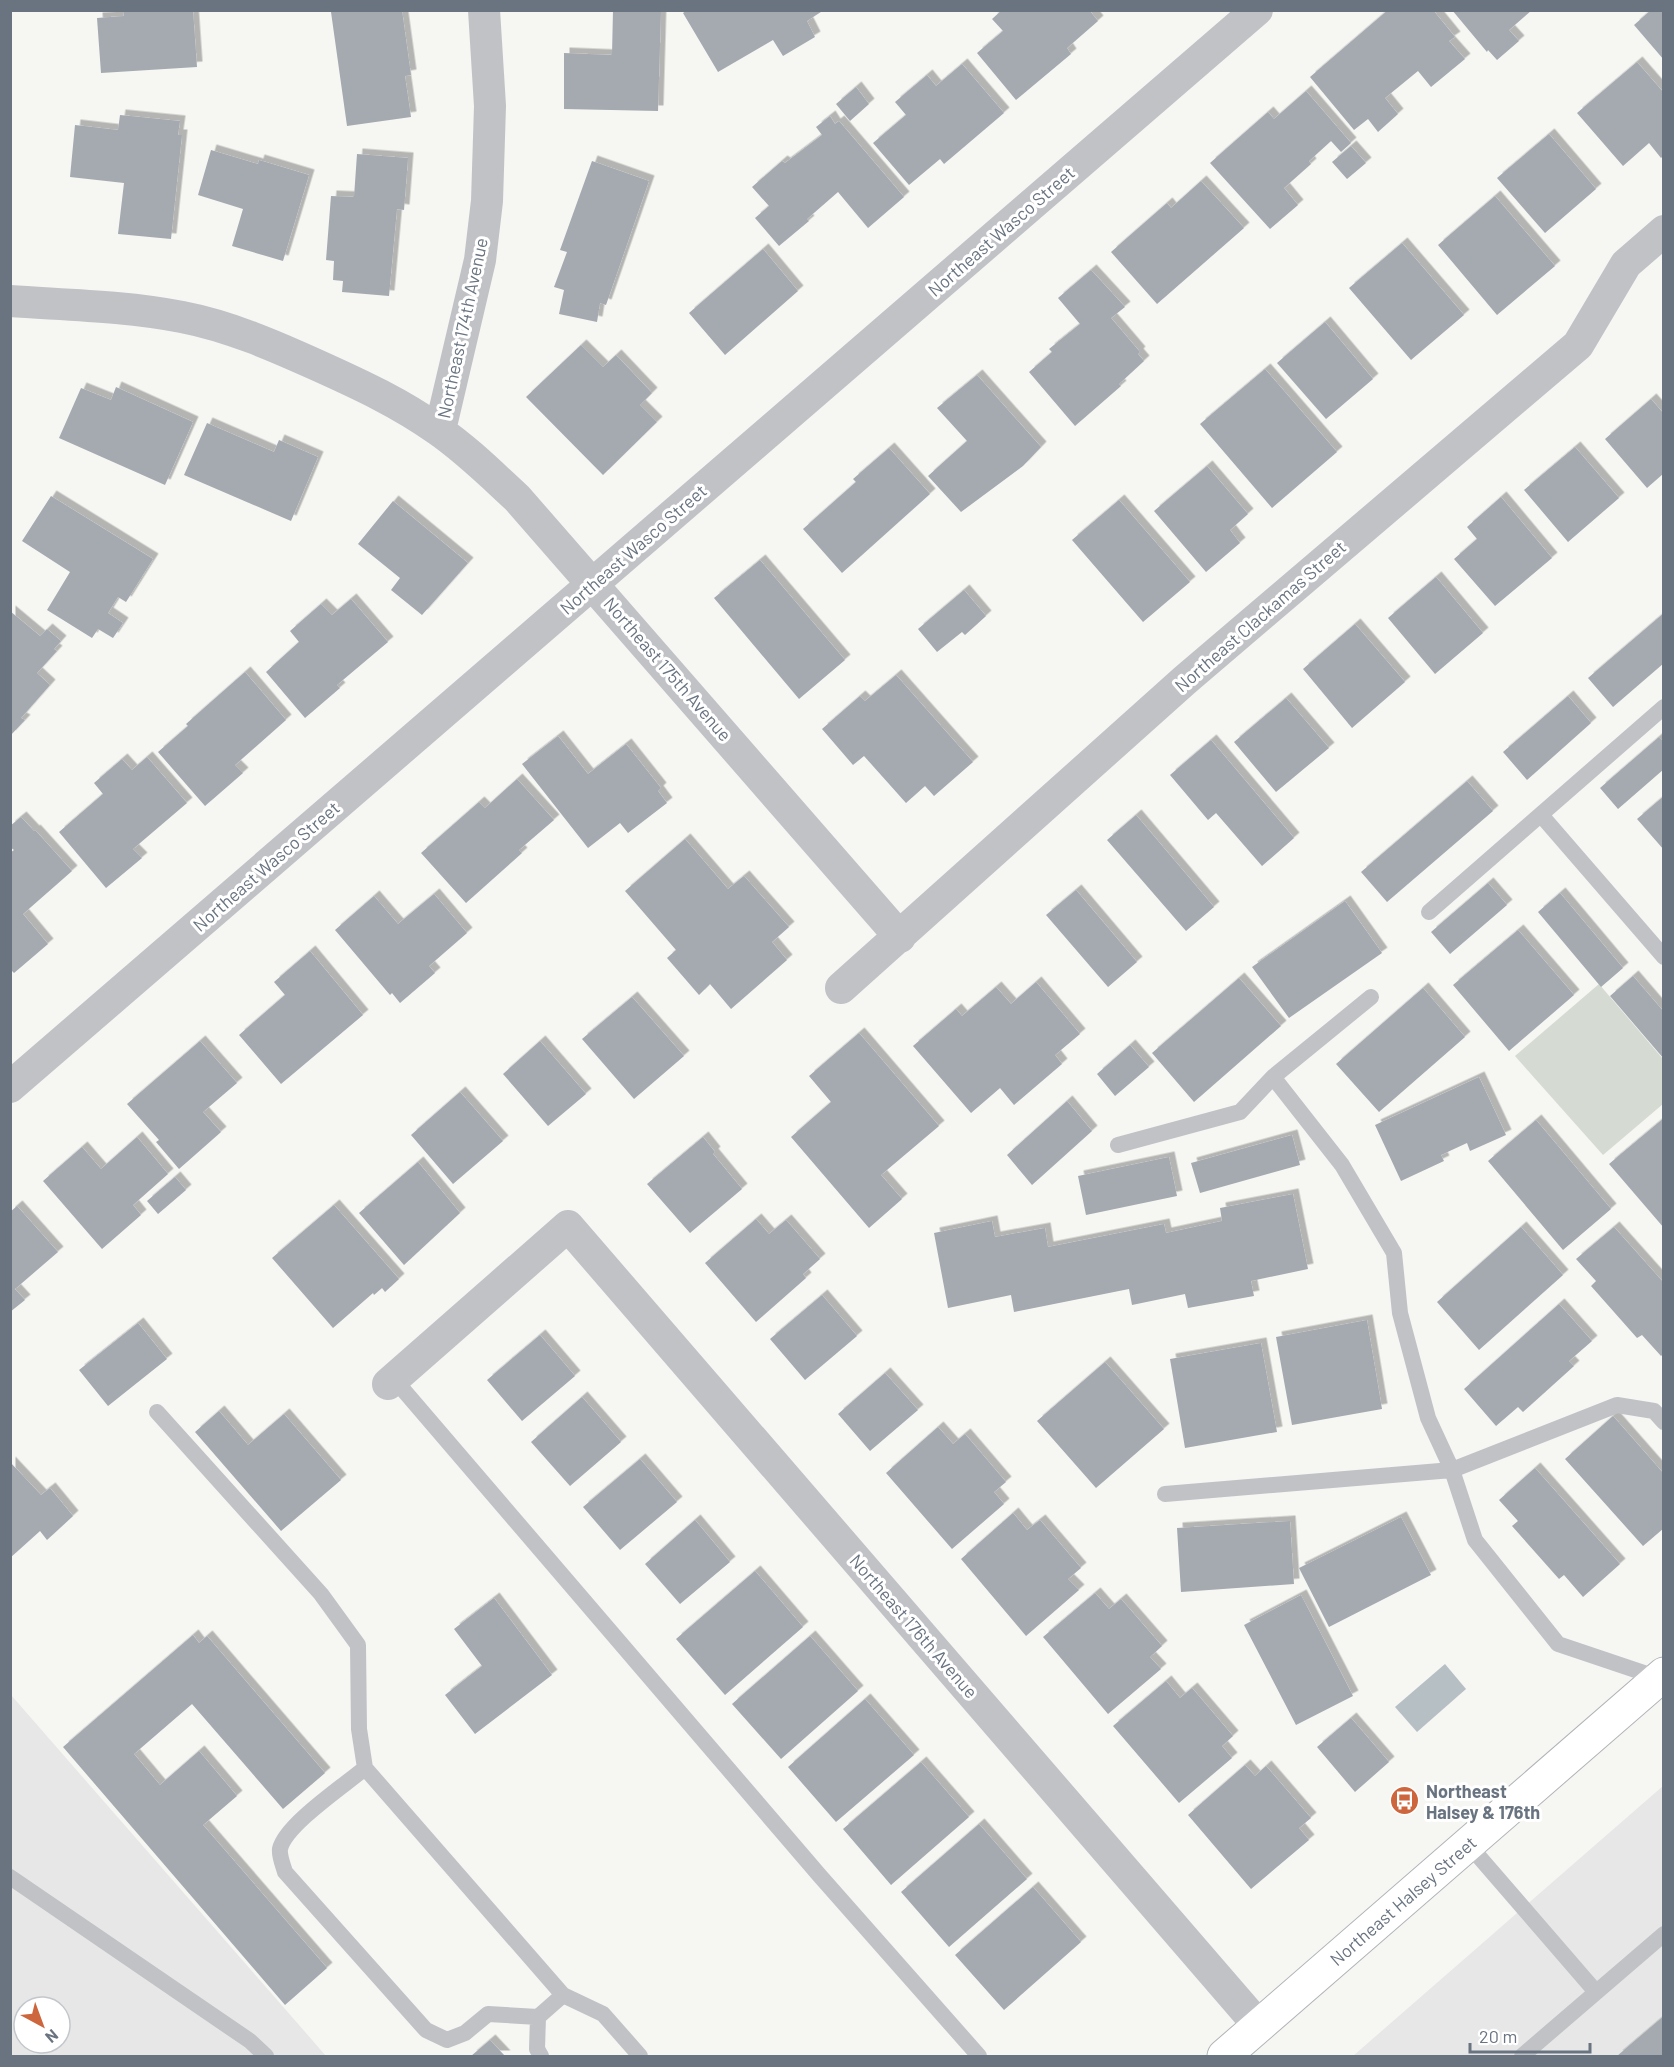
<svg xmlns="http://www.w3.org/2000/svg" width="1674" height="2067" font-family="Barlow,sans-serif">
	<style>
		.built { fill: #e6e7e6; fill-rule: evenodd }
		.green { fill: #d5dad3 }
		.water { fill: #b6bfc4 }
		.building { fill: #a4aab0; filter: url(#shadow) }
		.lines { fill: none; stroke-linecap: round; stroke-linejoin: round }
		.secondary-casing { stroke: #b0b4b8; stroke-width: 35 }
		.lane { stroke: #c0c2c6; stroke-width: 16 }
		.street { stroke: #c0c2c6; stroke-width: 32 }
		.secondary { stroke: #fff; stroke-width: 33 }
		.labels { text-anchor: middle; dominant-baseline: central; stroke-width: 6; stroke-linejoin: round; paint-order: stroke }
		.street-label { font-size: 18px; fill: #697480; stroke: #fff }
		.poi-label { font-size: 18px; font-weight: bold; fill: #697480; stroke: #fff; text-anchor: start }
	</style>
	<defs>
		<filter id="shadow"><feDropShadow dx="5.5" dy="-5.5" stdDeviation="0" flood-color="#0004"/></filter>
	</defs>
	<rect width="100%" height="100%" fill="#f6f6f3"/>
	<path class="built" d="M11,1695L326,2056H11ZM24,2007H60V2043H24Z
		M1663,1786V2056H1353Z"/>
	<path class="green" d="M1599,984L1663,1059V1104L1603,1155L1515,1056Z"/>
	<path class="water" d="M1445,1664L1466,1689L1417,1732L1395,1707Z"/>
	<path class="building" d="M123,10H193L197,67L101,73L97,18L124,16Z
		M339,10H402L411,75L405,76L411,117L347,126L331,12Z
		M613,10H661L658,111L564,109V53L612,55Z
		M687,10H824L807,21L815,37L783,56L773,40L718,72L683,13Z
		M1002,10H1089L1098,21L1067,48L1071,54L1016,100L977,53L1003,31L992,19Z
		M1388,10H1433L1455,37L1449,41L1465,59L1431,87L1418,71L1385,98L1398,114L1378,132L1368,119L1354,130L1310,77Z
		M1452,10H1532L1509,30L1519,41L1497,60L1488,50L1487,52Z
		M1651,10H1664V60L1634,25Z
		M1637,62L1664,93V155L1661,158L1649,143L1623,166L1577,113Z
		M962,64L1004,113L944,164L940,159L909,185L873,143L906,115L895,102L927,75L936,86Z
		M856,87L869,104L850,121L836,104Z
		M1306,91L1351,143L1341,152L1331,141L1309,161L1311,164L1284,188L1298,205L1270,229L1210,163L1268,112L1274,119Z
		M120,115L180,121L178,135H182L171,239L118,234L124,183L70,177L75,125L118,130Z
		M830,116L835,124L839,121L904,197L868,228L838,192L807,219L809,221L779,246L755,218L769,206L752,187L782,161L785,163L822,135L816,127Z
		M1549,134L1596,189L1545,233L1497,178Z
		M1351,146L1366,163L1347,179L1332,162Z
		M211,150L258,164L259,160L309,175L283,261L232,246L243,209L198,195Z
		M357,154L408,158L404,210L397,209L389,296L342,292L343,281L333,280L334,261L326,260L331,196L354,197Z
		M592,161L649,181L606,305L600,303L597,322L559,314L564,290L554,287L567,252L560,250Z
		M1201,181L1244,228L1157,304L1111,252L1167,203L1171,208Z
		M1495,196L1555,266L1497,315L1438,245Z
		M1402,243L1464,315L1411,360L1349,288Z
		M763,249L798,291L725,355L689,313Z
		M1091,270L1125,307L1111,318L1140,352L1138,354L1144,361L1119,384L1121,386L1075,426L1029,372L1052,352L1049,349L1080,324L1058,298Z
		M1325,322L1373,379L1326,419L1277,363Z
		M581,345L603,367L616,355L652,393L640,405L657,422L603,475L526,397Z
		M1265,369L1337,452L1272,508L1200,424Z
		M977,375L1041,447L1023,466L961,512L928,476L967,441L937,408Z
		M116,387L193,422L165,485L59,438L81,388L111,400Z
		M1651,399L1664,414V473L1647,488L1605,439Z
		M207,423L274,452L279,440L318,457L291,521L184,475Z
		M1575,447L1619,498L1568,542L1524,490Z
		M889,448L930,494L842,573L803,529L856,482L853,479Z
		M1207,466L1248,514L1230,530L1240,543L1206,572L1154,511Z
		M51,496L153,559L126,602L118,597L108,613L123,623L113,638L98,629L92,638L47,610L70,572L22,541Z
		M1501,497L1552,558L1495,606L1454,559L1477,539L1467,527Z
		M1119,500L1190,582L1143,622L1072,540Z
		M393,501L468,563L422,615L391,590L400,578L358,544Z
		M760,560L845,660L799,699L714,598Z
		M1436,577L1483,633L1435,674L1388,618Z
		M964,590L986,616L965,635L962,632L937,652L918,629Z
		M351,599L388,642L337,685L340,688L305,718L266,672L299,642L290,631L321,604L332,615Z
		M10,611L40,636L47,629L61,641L54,649L57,651L37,673L50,685L21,718L25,720L10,736Z
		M1664,613V663L1613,707L1588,678Z
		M1355,624L1405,682L1352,728L1303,669Z
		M245,672L286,720L235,765L243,773L205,806L158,752L188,726L186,724Z
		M896,675L973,762L934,796L925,786L906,803L864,756L853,765L822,729L860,696L865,701Z
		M1568,696L1591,723L1527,780L1503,752Z
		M1286,698L1329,748L1276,792L1234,742Z
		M558,736L588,774L626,744L661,788L658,791L667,803L628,833L620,823L588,848L522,764Z
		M1659,737L1664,742V769L1618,809L1600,788Z
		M1211,740L1294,838L1262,866L1216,813L1208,820L1170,775Z
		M147,757L187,803L133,849L142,858L106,888L59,832L103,794L94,783L122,759L132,770Z
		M517,779L554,820L519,850L522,853L466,903L421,853L479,802L485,808Z
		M1467,781L1493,811L1387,902L1361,872Z
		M1664,796V850L1637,819Z
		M1136,815L1214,907L1186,931L1107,840Z
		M21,817L34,831L35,830L72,871L23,914L48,944L14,973L10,969V853L14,850L10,847V826Z
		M685,839L728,889L744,876L789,927L772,942L787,960L731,1009L710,984L699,995L667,958L676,950L625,891Z
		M1488,883L1507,905L1450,954L1431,932Z
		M1076,890L1137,962L1108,987L1046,915Z
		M1560,893L1623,968L1601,987L1538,912Z
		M434,894L467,933L429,966L435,973L400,1003L392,993L390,995L335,930L374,896L398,924Z
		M1345,901L1382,953L1289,1018L1252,967Z
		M1518,930L1574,995L1509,1051L1453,985Z
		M310,951L363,1015L281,1084L239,1035L285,995L274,982Z
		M1633,976L1664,1012V1059L1610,996Z
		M1239,978L1281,1026L1194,1102L1152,1053Z
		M1036,982L1080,1034L1055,1055L1062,1064L1014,1105L1000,1088L971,1113L913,1046L956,1009L962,1016L996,987L1011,1004Z
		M1423,988L1465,1037L1379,1112L1336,1064Z
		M632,997L684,1056L634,1099L582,1039Z
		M859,1033L939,1126L881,1175L902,1199L869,1228L791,1137L831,1102L809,1076Z
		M200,1041L237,1083L203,1112L221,1132L179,1169L156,1142L159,1140L127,1104Z
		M540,1041L586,1094L548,1126L503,1074Z
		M1130,1045L1149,1067L1115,1096L1097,1074Z
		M1479,1077L1506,1135L1470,1151L1467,1143L1441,1155L1444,1161L1401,1181L1375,1125Z
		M460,1092L503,1141L453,1184L411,1135Z
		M1067,1101L1092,1131L1032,1185L1007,1155Z
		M1664,1118V1228L1609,1164Z
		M1536,1120L1611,1209L1563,1250L1488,1161Z
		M1292,1135L1300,1165L1200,1193L1191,1163Z
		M137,1137L168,1174L133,1205L141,1215L102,1249L43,1181L82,1147L101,1169Z
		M703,1137L715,1152L713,1154L742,1189L690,1233L647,1184Z
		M1169,1157L1177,1196L1086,1215L1078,1176Z
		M418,1162L460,1213L404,1265L359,1213Z
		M175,1177L186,1190L158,1214L147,1201Z
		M1293,1194L1308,1269L1251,1281L1254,1296L1188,1308L1185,1294L1132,1305L1129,1289L1014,1312L1011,1295L948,1308L934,1233L992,1221L995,1237L1045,1228L1048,1247L1164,1224L1166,1233L1222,1221L1220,1208Z
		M334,1205L399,1279L385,1292L382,1288L374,1295L373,1293L333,1328L272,1258Z
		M17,1206L58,1252L15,1289L25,1300L10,1312V1212Z
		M756,1219L769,1234L786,1220L820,1259L803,1274L806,1278L756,1322L705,1263Z
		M1521,1227L1563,1275L1479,1350L1437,1302Z
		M1614,1227L1664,1283V1353L1661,1356L1642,1335L1637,1338L1591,1286L1596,1281L1576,1259Z
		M822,1295L857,1336L805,1380L770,1339Z
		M1559,1304L1592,1341L1569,1361L1574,1366L1523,1412L1518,1407L1496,1426L1464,1389Z
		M1367,1320L1382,1409L1292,1425L1276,1337Z
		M138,1323L167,1359L108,1406L79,1370Z
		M540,1335L575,1376L522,1421L487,1380Z
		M1261,1343L1277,1432L1185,1448L1170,1359Z
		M1105,1362L1164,1429L1096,1488L1037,1421Z
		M885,1373L918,1410L870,1451L838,1414Z
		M582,1397L621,1442L570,1486L531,1442Z
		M219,1411L248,1445L284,1414L341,1480L281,1531L195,1432Z
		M1613,1416L1664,1474V1528L1643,1546L1565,1459Z
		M938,1427L953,1444L965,1434L1006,1482L994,1492L1004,1504L952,1549L886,1473Z
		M640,1459L677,1502L620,1550L583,1507Z
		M10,1462L41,1495L50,1488L73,1516L47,1540L40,1531L10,1558Z
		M1535,1468L1620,1564L1583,1597L1564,1575L1559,1579L1512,1526L1518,1521L1499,1500Z
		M1013,1513L1027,1530L1040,1520L1081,1568L1068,1579L1079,1590L1026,1636L961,1559Z
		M1401,1517L1431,1575L1329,1627L1299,1568Z
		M695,1520L730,1562L680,1604L645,1564Z
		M1290,1521L1294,1584L1181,1592L1177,1528Z
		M755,1571L803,1627L725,1695L676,1639Z
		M1095,1593L1109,1609L1121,1599L1162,1646L1150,1657L1161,1669L1108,1714L1043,1637Z
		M1301,1595L1353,1696L1296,1725L1244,1625Z
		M494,1598L552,1675L475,1734L445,1695L482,1666L454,1629Z
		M193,1635L199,1643L207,1636L325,1773L283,1809L192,1704L134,1754L160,1785L199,1751L237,1796L203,1825L327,1968L285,2005L63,1747Z
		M810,1636L858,1691L781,1759L732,1704Z
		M1166,1681L1180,1698L1192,1688L1233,1736L1222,1746L1232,1758L1179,1803L1113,1726Z
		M865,1699L914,1755L836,1822L788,1767Z
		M1351,1718L1389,1762L1355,1792L1317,1747Z
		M921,1762L969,1817L891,1885L843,1829Z
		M1245,1765L1255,1776L1266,1766L1311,1818L1299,1828L1309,1840L1251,1889L1188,1815Z
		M979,1824L1027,1879L949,1947L901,1892Z
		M1033,1887L1081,1942L1004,2010L955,1955Z
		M1664,2016V2056H1617Z
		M490,2040L505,2056H471Z"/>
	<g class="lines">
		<defs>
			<g id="secondary">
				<path id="s1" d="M1224,2056L1664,1674"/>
			</g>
		</defs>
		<use href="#secondary" class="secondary-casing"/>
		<path class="lane" d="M1541,815L1664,957
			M1429,912L1664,707
			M1371,997L1273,1077L1342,1165L1394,1253L1400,1313L1428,1418L1452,1470L1617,1405L1654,1411L1664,1422
			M1118,1145L1240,1112L1273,1077
			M394,1379L820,1876L979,2056
			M157,1412L321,1594L358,1645L359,1729L365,1768L563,1995
			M1165,1494L1452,1470L1475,1540L1558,1644L1659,1678L1661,1680
			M365,1768C345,1785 285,1825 280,1849C279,1856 283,1865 285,1872L426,2030L447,2040L465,2033L488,2014L538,2017
			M1468,1844L1596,1992
			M10,1877L250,2041L266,2056
			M541,2056L537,2049L538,2017L563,1995L603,2014L640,2056
			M1522,2056L1664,1934"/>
		<path class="street" d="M10,301C68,305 126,306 182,317C229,326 275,346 319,366C361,385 400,403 438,430C467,450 492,475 517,498L900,937
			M440,430L480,260L487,201L490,106L484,10
			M841,988L1185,680L1578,345L1626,264L1664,231
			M10,1087L1257,10
			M388,1384L568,1226L1259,2026"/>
		<use href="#secondary" class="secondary"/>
	</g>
	<defs>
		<symbol id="bus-disc" viewBox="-11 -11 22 22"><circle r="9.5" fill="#cd663c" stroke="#fff"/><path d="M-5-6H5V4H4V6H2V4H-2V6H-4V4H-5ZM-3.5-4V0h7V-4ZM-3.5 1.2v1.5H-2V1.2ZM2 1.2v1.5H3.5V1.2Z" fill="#fff"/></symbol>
	</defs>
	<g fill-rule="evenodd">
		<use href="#bus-disc" x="1388" y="1784" width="33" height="33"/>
	</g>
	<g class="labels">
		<g class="street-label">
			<text transform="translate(1001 231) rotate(-41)">Northeast Wasco Street</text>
			<text transform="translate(462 328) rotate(-78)">Northeast 174th Avenue</text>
			<text transform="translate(633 549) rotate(-41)">Northeast Wasco Street</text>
			<text transform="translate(1260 616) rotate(-41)">Northeast Clackamas Street</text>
			<text transform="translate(668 669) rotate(49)">Northeast 175th Avenue</text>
			<text transform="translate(266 866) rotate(-41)">Northeast Wasco Street</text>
			<text transform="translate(914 1626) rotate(49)">Northeast 176th Avenue</text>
			<text stroke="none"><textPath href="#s1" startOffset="237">Northeast Halsey Street</textPath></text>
		</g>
		<g class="poi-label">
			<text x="1426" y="1791">Northeast<tspan x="1426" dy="21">Halsey &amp; 176th</tspan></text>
		</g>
	</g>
	<rect width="1674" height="2067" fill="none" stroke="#697480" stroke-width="24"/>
	<g transform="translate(42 2025) rotate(139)"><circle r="28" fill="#ffffff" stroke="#c3c7cc" stroke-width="1.5"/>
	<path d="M0-4.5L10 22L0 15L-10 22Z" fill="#cd663c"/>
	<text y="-9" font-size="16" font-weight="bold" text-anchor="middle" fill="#697480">N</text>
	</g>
	<path d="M1470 2043v9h120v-9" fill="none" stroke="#697480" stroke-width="3"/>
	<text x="1479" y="2043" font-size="18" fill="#697480" stroke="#ffffff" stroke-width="4.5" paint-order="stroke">20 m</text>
</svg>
